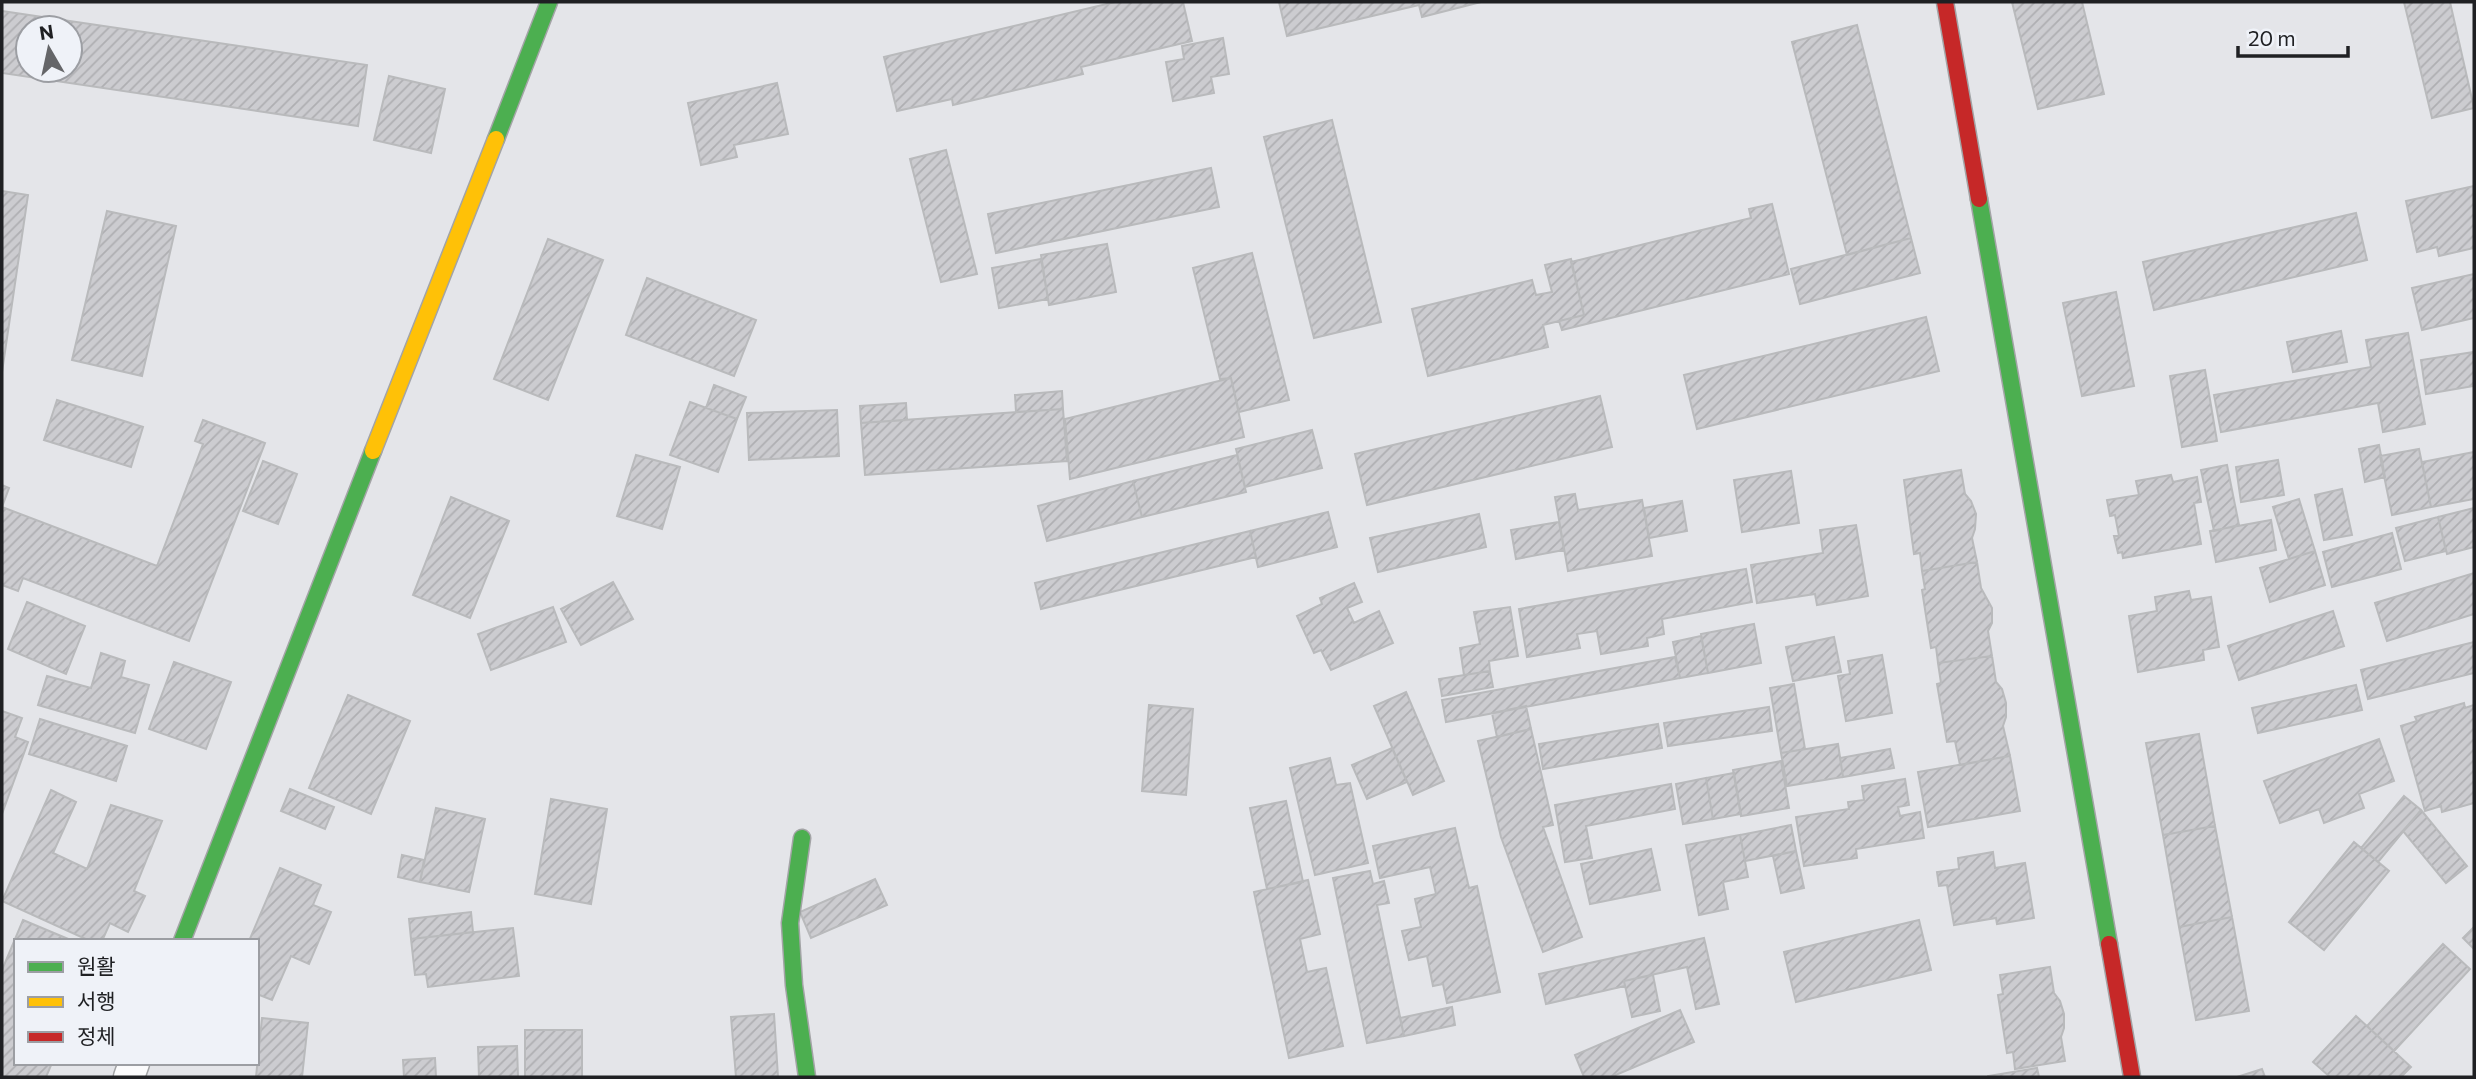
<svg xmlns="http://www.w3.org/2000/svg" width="2476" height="1079" font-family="Commissioner,'Noto Sans KR',sans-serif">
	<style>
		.building { fill: url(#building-hatch); stroke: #b9babc; stroke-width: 2; fill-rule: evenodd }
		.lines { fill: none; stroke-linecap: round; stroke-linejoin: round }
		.street-casing { stroke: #a3a4a6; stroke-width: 33 }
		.fast-casing { stroke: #a3a4a6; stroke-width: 19 }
		.slow-casing { stroke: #a3a4a6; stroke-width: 19 }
		.jam-casing { stroke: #a3a4a6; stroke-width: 19 }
		.street { stroke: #fbfbfc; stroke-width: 30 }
		.fast { stroke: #4caf50; stroke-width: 16 }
		.slow { stroke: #ffc107; stroke-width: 16 }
		.jam { stroke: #c62828; stroke-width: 16 }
	</style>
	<defs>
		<pattern id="building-hatch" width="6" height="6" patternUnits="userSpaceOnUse" patternTransform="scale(1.75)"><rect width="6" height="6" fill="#ccccd0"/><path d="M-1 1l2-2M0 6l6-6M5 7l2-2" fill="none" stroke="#afafb2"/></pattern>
	</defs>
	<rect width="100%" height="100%" fill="#e4e5e9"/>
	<path class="building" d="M1115,2H1183L1192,41L1081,67L1083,74L953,105L952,99L897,111L884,57Z
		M1279,2H1481L1422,17L1419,5L1287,36Z
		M2012,2H2082L2104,94L2038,109Z
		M2404,2H2450L2474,108L2432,118Z
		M2,11L367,65L358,126L2,73ZM28,28H70V70H28Z
		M1857,25L1911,238L1847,255L1792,42Z
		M1223,38L1229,74L1211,77L1214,93L1173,101L1166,62L1184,59L1182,46Z
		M389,76L445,89L431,153L374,140Z
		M777,83L788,134L734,145L737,157L701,165L688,103Z
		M1332,120L1381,322L1314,338L1264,137Z
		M946,150L977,274L941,282L910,159Z
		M1211,168L1219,207L996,253L988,214Z
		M2474,186V248L2439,256L2437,247L2417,252L2406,201Z
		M2,191L28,195L2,372Z
		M1772,204L1789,274L1562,330L1559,321L1584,315L1571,262L1751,218L1749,209Z
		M107,211L176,226L142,376L72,360Z
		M2356,213L2367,260L2154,310L2143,262Z
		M1911,238L1920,273L1800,304L1791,269Z
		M548,239L603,260L548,400L494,379Z
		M1107,244L1116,292L1049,305L1041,255Z
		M1252,253L1289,400L1239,412L1231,378L1220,379L1193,268Z
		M1041,259L1048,299L999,308L992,268Z
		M1571,259L1584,315L1543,325L1548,347L1428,376L1412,309L1532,280L1536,295L1552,292L1545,265Z
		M2474,274V318L2422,330L2412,288Z
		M647,278L756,320L734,376L626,335Z
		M2116,292L2134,386L2082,396L2063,303Z
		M1926,317L1939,371L1697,429L1684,375Z
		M2341,331L2347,362L2293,372L2287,342Z
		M2408,333L2425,424L2383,432L2378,403L2221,432L2214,395L2371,367L2366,340Z
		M2474,352V386L2426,394L2421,360Z
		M2205,370L2217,441L2182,447L2170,376Z
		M1231,378L1244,437L1070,479L1065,419Z
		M714,385L746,397L737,419L706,408Z
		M1062,391L1063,409L1016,412L1015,395Z
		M1600,396L1612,447L1367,505L1355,454Z
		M57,400L143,427L131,467L44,440Z
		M690,402L737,419L718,472L670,455Z
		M906,403L907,420L861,423L860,406Z
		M1063,409L1067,461L865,475L861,423Z
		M837,410L839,456L749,460L747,413Z
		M203,420L265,443L189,641L23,578L18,591L2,585V485L9,488L2,507L157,566L203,444L195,441Z
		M1312,430L1322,468L1245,487L1236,449Z
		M2379,445L2385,477L2365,482L2359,449Z
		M2419,449L2431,507L2392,515L2380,456Z
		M2474,452V499L2431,507L2422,462Z
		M636,455L680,467L662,529L617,516Z
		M1237,455L1246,492L1142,517L1133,481Z
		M2278,460L2284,495L2241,502L2236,467Z
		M263,461L297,474L278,524L243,511Z
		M2227,465L2239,525L2214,531L2201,470Z
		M1961,470L1965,494L1971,501L1976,514L1975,529L1972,538L1977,562L1922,571L1920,553L1914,554L1904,480Z
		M1791,471L1799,523L1742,532L1734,480Z
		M2171,475L2173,482L2197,477L2201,502L2194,503L2201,544L2123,558L2122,552L2118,553L2114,536H2119L2115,515L2110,516L2107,500L2139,495L2136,481Z
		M1133,481L1142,517L1047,541L1038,506Z
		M2342,489L2352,535L2324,540L2315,495Z
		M1575,494L1578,510L1642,500L1652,556L1568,571L1555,497Z
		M451,497L509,521L470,618L413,595Z
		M2299,499L2315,551L2289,559L2273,507Z
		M1682,501L1687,531L1649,538L1644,508Z
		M2474,508V547L2447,554L2438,517Z
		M1328,512L1337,547L1258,567L1250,531Z
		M1479,514L1486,547L1378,572L1370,538Z
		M2438,517L2446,551L2405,561L2396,528Z
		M2271,520L2276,550L2216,562L2210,531Z
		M1559,522L1564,550L1516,559L1511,530Z
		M1856,525L1868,596L1817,605L1815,594L1757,603L1751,565L1823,553L1820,530Z
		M1250,531L1256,557L1041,609L1035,583Z
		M2392,533L2401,569L2332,587L2323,552Z
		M2315,551L2325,585L2270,602L2260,568Z
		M1977,562L1981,588L1992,608V623L1988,631L1992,656L1938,663L1936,647L1931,648L1922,590L1925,589L1922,571Z
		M1746,569L1752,602L1662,619L1664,634L1647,638L1648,646L1601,654L1597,631L1577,634L1580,648L1527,657L1519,609Z
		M2474,573V614L2387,641L2375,603Z
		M613,582L633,619L581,645L561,609Z
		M1354,583L1362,602L1347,608L1354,623L1379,611L1393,643L1331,670L1321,650L1314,653L1297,616L1322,604L1320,598Z
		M2189,591L2191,600L2211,597L2219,647L2203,650L2204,660L2138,672L2129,616L2157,611L2155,597Z
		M27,602L85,626L66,674L8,649Z
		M553,607L566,642L491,670L478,634Z
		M1510,607L1518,656L1489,661L1490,671L1464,675L1460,648L1480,644L1474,612Z
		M2333,611L2344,646L2239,680L2228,646Z
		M1754,624L1761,663L1708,673L1701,634Z
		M1701,636L1708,673L1680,678L1673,642Z
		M1834,637L1841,672L1793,681L1786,647Z
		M2474,642V673L2368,699L2361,670Z
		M101,653L125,661L121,677L149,685L135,733L38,705L47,676L91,688Z
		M1882,655L1892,713L1846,721L1838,676L1850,674L1848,661Z
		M1992,656L1996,682L2002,689L2006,703V717L2003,726L2010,756L1960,765L1955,741L1947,742L1937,684L1941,683L1938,663Z
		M1675,657L1680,678L1446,722L1442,700Z
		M174,662L231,682L206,749L149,729Z
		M1490,671L1493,687L1442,696L1439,679Z
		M1794,684L1805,749L1781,753L1770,688Z
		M2356,685L2362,710L2258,733L2252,708Z
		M1406,692L1444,781L1413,795L1374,706Z
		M348,695L410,721L371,814L309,788Z
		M2464,703L2465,708L2474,705V803L2442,812L2441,806L2425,811L2401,726L2417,721L2415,717Z
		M1149,705L1193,709L1186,795L1142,791Z
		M1526,706L1531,729L1497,737L1492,713Z
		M1769,707L1772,731L1668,746L1664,723Z
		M2,711L22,718L15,737L28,742L2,814Z
		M40,719L127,746L116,781L29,754Z
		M1658,724L1662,748L1543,769L1539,744Z
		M1531,729L1553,825L1543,827L1582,937L1543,952L1501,837L1478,741Z
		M2199,734L2215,826L2163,835L2146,743Z
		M2379,739L2394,781L2359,794L2364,808L2324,823L2319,809L2280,823L2264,781Z
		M1838,744L1843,777L1787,786L1781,753Z
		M1392,748L1407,782L1367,799L1352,765Z
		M1890,749L1894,768L1843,777L1840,758Z
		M2010,756L2020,811L1928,827L1918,772Z
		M1330,758L1336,785L1350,783L1368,863L1315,875L1290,768Z
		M1781,761L1789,808L1741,816L1733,770Z
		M1734,773L1741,814L1713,819L1706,778Z
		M1706,778L1713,819L1683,824L1676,784Z
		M1905,779L1909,805L1898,807L1900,816L1920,812L1924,838L1856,849L1857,858L1804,866L1796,817L1849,809L1848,802L1864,800L1862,786Z
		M1671,784L1675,809L1586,826L1592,858L1565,862L1555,805Z
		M290,789L334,807L325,829L281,811Z
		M51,790L76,802L53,853L87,869L111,805L162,821L134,891L145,896L128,932L110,923L102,941H90L2,901Z
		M2404,796L2421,810L2378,862L2361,848Z
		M551,799L607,809L591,904L535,894Z
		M1286,801L1303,882L1267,889L1250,808Z
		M436,808L485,819L469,892L420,882Z
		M2421,810L2467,866L2446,883L2403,831Z
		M1791,825L1796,851L1745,861L1740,835Z
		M2215,826L2232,917L2179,927L2163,835Z
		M1455,828L1469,888L1477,886L1500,992L1447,1003L1443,984L1433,986L1427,956L1409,960L1402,931L1421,927L1415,899L1436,894L1430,867L1380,878L1373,846Z
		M1740,835L1748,877L1723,882L1728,909L1699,915L1686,845Z
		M2354,842L2389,871L2324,950L2289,922Z
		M1651,849L1660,890L1590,904L1581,864Z
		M1796,851L1804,888L1781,893L1773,856Z
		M1993,852L1995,868L2025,863L2034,918L1997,924L1996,918L1954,925L1947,885L1939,886L1937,872L1959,869L1958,858Z
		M402,855L424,860L420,882L398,877Z
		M280,868L321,885L313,905L331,912L309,964L291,956L272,1000L257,994V941H249Z
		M1370,871L1373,884L1384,881L1389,903L1377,905L1404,1036L1367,1043L1333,878Z
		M875,879L887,905L811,938L800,912Z
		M1308,880L1320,934L1300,939L1307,972L1326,968L1343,1046L1289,1058L1254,892Z
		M471,912L473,932L411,939L409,919Z
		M2232,917L2249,1011L2196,1020L2179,927Z
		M23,920L73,941H16V1063H52L46,1077H2V970Z
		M1919,920L1931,970L1796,1002L1784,952Z
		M2474,927V949L2463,938Z
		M513,928L519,976L428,987L426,974L415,975L411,939Z
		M1704,938L1719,1004L1696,1009L1687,967L1624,981L1625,986L1546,1004L1539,974Z
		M2443,944L2470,969L2394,1051L2367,1026Z
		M2050,967L2054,993L2060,1001L2064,1014V1028L2061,1037L2065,1061L2015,1069L2013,1052L2007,1053L1998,995L2003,994L2000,975Z
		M1653,975L1660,1011L1632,1017L1624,981Z
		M1452,1007L1455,1025L1404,1036L1400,1018Z
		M1680,1010L1694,1042L1611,1077H1584L1575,1055Z
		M774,1014L778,1077H736L731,1017Z
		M2356,1016L2411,1067L2401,1077H2330L2313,1062Z
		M262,1018L308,1023L302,1077H256Z
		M525,1030H582V1077H525Z
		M517,1046L518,1077H479L478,1047Z
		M435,1058L436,1077H404L403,1060Z
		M2037,1068L2039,1077H1988V1076Z
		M2262,1069L2265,1077H2237Z"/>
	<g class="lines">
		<defs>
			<path id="street" d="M129,1077L134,1063"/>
			<path id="fast" d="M496,139L549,2
				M1979,199L2109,944
				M802,838L790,923L794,985L807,1077
				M182,941L373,451"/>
			<path id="slow" d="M373,451L496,139"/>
			<path id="jam" d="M1945,2L1979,199
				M2109,944L2132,1077"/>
		</defs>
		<use href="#street" class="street-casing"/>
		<use href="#fast" class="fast-casing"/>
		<use href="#slow" class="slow-casing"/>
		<use href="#jam" class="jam-casing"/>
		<use href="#street" class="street"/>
		<use href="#fast" class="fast"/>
		<use href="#slow" class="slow"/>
		<use href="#jam" class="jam"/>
	</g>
	<rect width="2476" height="1079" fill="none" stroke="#1f2023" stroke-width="7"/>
	<rect x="14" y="939" width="245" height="126" fill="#eff2f8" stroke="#9c9ea3" stroke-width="2"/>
	<rect x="28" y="962" width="35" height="10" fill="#4caf50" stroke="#9c9ea3" stroke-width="2"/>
	<text x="77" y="974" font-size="21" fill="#1f2023">원활</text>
	<rect x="28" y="997" width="35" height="10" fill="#ffc107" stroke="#9c9ea3" stroke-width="2"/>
	<text x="77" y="1009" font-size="21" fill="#1f2023">서행</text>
	<rect x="28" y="1032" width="35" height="10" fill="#c62828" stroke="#9c9ea3" stroke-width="2"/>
	<text x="77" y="1044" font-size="21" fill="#1f2023">정체</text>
	<g transform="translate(49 49) rotate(351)"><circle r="33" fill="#eff2f8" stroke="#9c9ea3" stroke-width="2"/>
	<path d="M0-5L12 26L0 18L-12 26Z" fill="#646568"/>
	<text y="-10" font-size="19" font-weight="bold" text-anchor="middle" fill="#1f2023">N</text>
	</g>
	<path d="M2238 46v10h110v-10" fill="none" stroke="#1f2023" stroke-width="3.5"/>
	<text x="2248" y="46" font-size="21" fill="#1f2023" stroke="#eff2f8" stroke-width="5" paint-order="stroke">20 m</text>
</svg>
